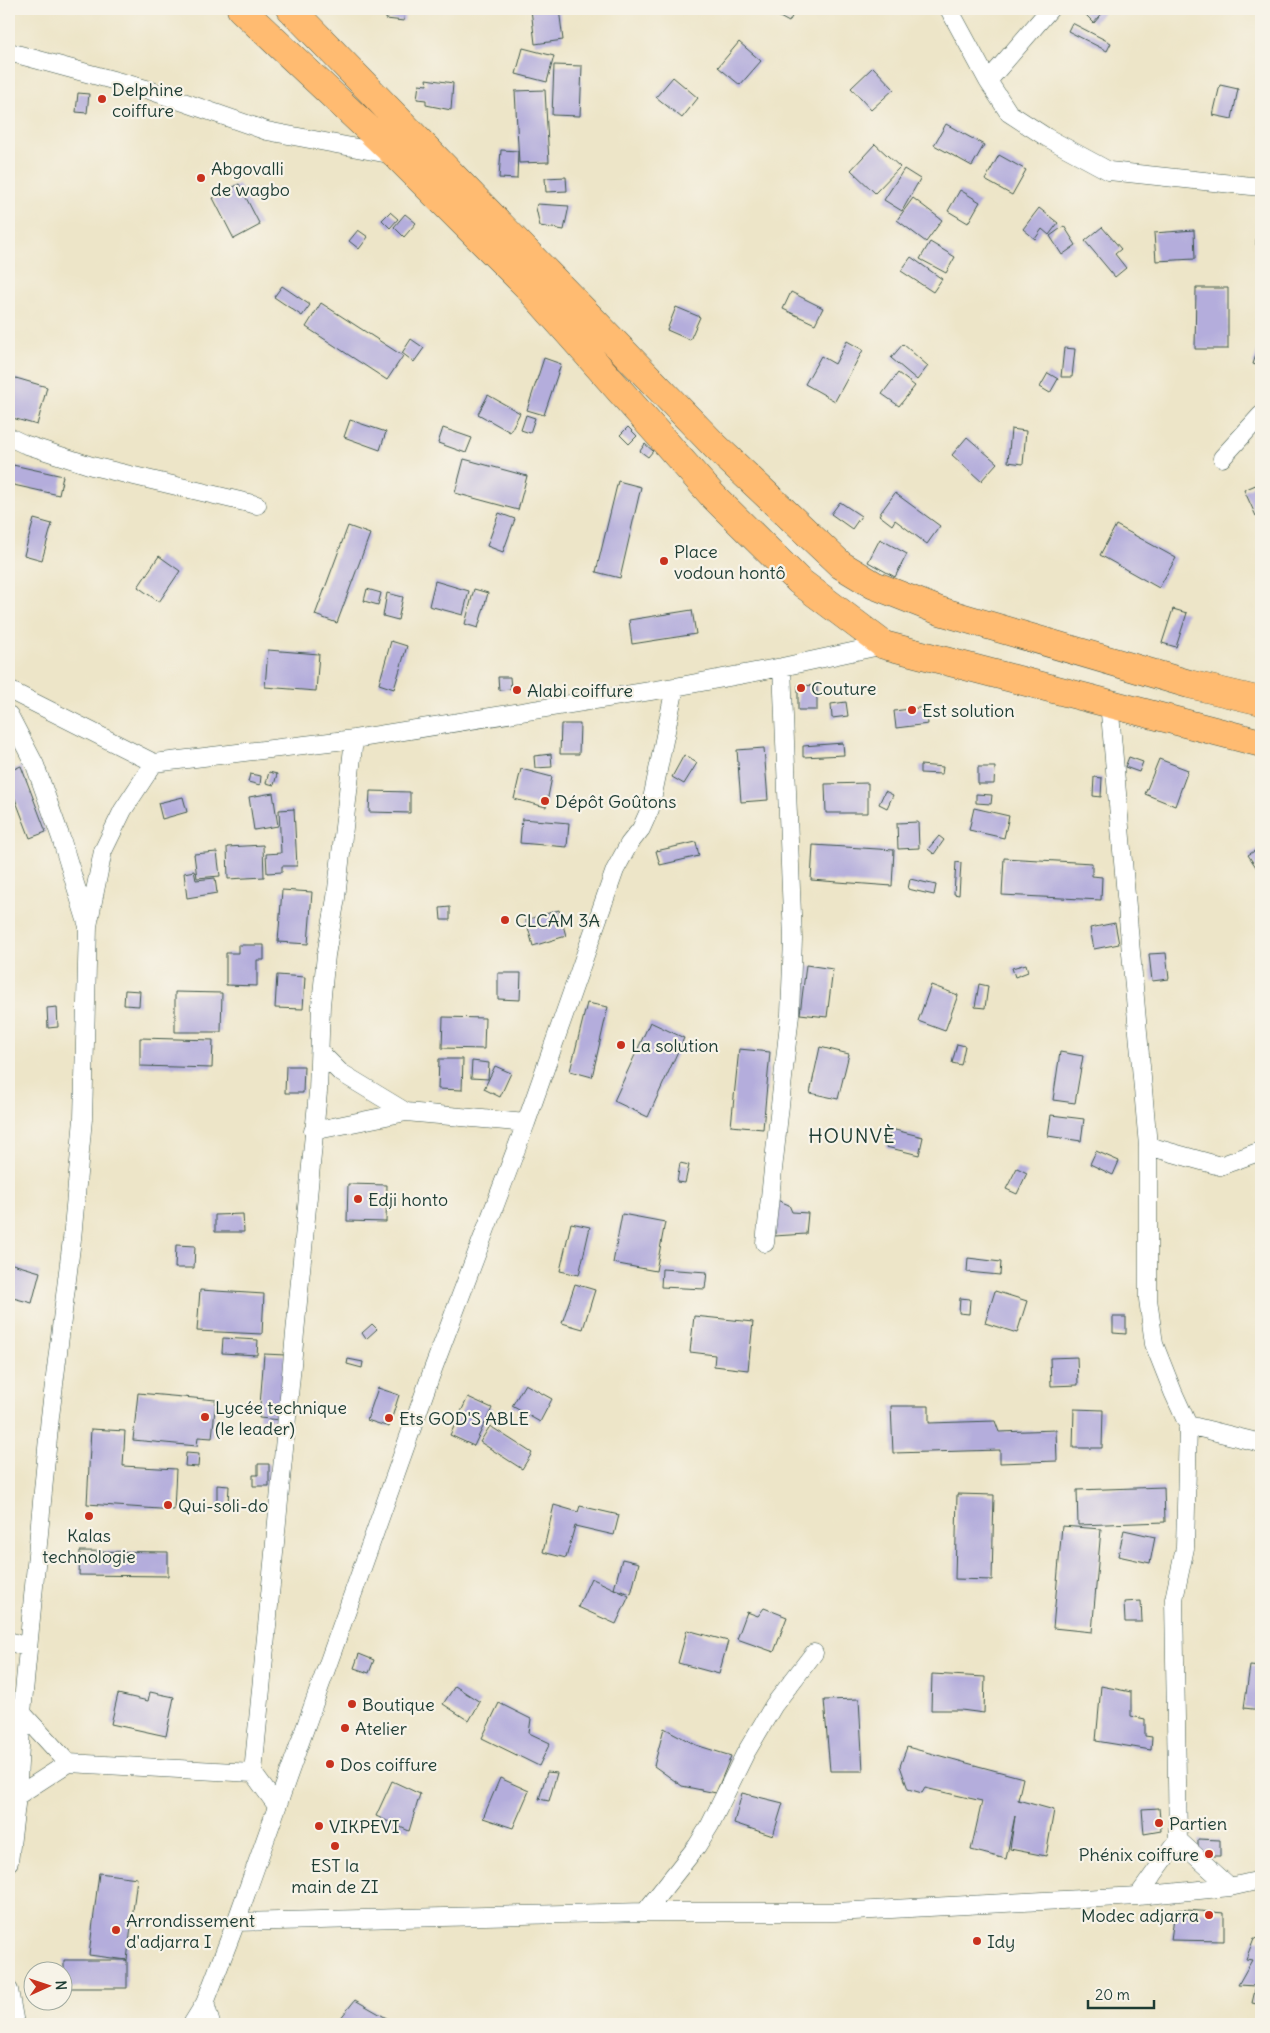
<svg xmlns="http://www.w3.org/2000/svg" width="1270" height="2033" font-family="Delius,sans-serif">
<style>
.building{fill:#b4addc}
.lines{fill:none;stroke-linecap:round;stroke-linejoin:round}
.minor-casing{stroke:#3e564a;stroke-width:19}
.primary-casing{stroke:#3e564a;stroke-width:29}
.minor{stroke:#fff;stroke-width:18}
.primary{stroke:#ffbb71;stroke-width:28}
.poi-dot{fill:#c8321e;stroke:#f7f3e8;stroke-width:2}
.labels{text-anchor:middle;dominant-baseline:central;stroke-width:4.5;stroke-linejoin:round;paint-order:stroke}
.poi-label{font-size:18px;fill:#1f3d34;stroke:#f7f3e8;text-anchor:start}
.quarter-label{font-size:20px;letter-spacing:1px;fill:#1f3d34;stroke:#f7f3e8}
</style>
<rect width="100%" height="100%" fill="#f7f3e8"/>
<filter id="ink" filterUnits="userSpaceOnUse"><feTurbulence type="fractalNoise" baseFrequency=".02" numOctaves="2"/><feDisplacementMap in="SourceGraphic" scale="10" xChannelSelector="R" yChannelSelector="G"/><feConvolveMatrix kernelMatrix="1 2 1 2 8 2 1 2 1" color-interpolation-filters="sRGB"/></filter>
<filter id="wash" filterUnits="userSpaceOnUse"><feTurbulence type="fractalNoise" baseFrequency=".0096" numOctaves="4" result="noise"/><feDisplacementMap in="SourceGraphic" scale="20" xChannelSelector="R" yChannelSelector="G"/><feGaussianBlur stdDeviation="1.12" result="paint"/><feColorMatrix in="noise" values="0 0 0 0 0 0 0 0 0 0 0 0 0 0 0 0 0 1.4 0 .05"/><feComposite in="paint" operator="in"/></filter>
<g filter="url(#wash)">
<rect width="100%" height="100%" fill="#ede5c8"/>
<g id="blocks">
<!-- building -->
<path class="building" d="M 387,9 L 405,9 L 404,21 L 386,19 Z
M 531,9 L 559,9 L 563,40 L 535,44 Z
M 765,9 L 796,9 L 789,22 Z
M 1080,9 L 1103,9 L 1105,10 L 1094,23 Z
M 1072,23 L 1111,43 L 1107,51 L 1068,31 Z
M 739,42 L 761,61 L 740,85 L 718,67 Z
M 523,48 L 554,56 L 547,82 L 516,74 Z
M 554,65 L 582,66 L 580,116 L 552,115 Z
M 873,67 L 894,89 L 871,110 L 851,88 Z
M 673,77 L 698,98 L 682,118 L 656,97 Z
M 426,79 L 453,83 L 451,110 L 426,105 L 426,100 L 417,99 L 419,84 L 427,85 Z
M 1220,85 L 1238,89 L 1232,119 L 1213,115 Z
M 545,90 L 549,162 L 519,163 L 515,91 Z
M 78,93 L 89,94 L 87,113 L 76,112 Z
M 946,124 L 984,145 L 972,166 L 934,145 Z
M 875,144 L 900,167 L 875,193 L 851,170 Z
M 501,150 L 518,151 L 517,179 L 499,178 Z
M 999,155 L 1026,170 L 1012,195 L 985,180 Z
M 904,169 L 920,179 L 902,211 L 884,200 Z
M 566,177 L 567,191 L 546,192 L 545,178 Z
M 239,184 L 260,225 L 234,239 L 213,198 Z
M 960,190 L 980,202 L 968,223 L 948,211 Z
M 913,198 L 942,220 L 926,242 L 897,220 Z
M 537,204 L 569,206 L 564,230 L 540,226 L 536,208 Z
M 1039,208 L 1058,223 L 1049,235 L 1042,229 L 1035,239 L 1023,229 Z
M 390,212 L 398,219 L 390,228 L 382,220 Z
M 1257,213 L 1261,213 L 1261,245 L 1256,245 Z
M 405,214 L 416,223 L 404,237 L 394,227 Z
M 1064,226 L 1076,245 L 1062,255 L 1050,236 Z
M 1102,227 L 1121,249 L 1115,254 L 1126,268 L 1115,277 L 1085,241 Z
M 358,230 L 368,237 L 359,249 L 349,241 Z
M 1194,230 L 1195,259 L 1156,261 L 1154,233 Z
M 930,242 L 955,257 L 946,273 L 920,259 Z
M 911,257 L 942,279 L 933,292 L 901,271 Z
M 282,286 L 310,305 L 302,316 L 274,297 Z
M 1196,288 L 1228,288 L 1228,349 L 1195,349 Z
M 791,292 L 823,308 L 815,324 L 783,309 Z
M 321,303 L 403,356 L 387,380 L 306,327 Z
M 676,307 L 700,317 L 690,340 L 667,330 Z
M 411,339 L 424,348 L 414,362 L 402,353 Z
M 1261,340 L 1261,367 L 1253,364 Z
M 847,341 L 863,350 L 835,401 L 805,384 L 821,356 L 835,364 Z
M 903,344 L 928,366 L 917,380 L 891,358 Z
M 1064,348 L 1075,349 L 1072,377 L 1061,377 Z
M 544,358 L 561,364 L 544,415 L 527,410 Z
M 898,373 L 915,386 L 899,406 L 882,394 Z
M 1048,373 L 1058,379 L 1050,393 L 1040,387 Z
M 9,376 L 47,387 L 37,425 L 9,417 Z
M 488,395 L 520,413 L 510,432 L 478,414 Z
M 526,415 L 535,418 L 530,433 L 521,430 Z
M 350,420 L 386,432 L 380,450 L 344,437 Z
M 628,427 L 637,436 L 629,444 L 620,435 Z
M 443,428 L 472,438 L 466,453 L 438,443 Z
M 1011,429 L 1026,431 L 1023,464 L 1008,462 Z
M 967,437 L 997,463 L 981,481 L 952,455 Z
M 645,444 L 653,451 L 648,457 L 640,451 Z
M 464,459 L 527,476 L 518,510 L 455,493 Z
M 13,465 L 63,476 L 59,495 L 9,484 Z
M 618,481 L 641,487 L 620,578 L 596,572 Z
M 1258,484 L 1261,491 L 1261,513 L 1256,516 L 1244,490 Z
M 895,493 L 940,526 L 927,544 L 895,520 L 892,525 L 879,515 Z
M 840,502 L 861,516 L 852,529 L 831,514 Z
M 499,513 L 515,519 L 503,552 L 487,546 Z
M 34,519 L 52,524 L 42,560 L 24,555 Z
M 1116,525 L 1176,558 L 1159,588 L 1100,555 Z
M 348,526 L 370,534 L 337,623 L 315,615 Z
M 880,539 L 907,554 L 895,577 L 868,562 Z
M 159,556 L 180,571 L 159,602 L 138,587 Z
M 435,581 L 469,591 L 463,615 L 429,606 Z
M 367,589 L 381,593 L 378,605 L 364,601 Z
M 474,589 L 488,593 L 478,628 L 465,624 Z
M 387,593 L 403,597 L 398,620 L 383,616 Z
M 1173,609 L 1187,613 L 1176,647 L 1162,643 Z
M 692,610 L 696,634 L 632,644 L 629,620 Z
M 391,641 L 407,646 L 394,689 L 379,684 Z
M 268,650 L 319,654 L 316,691 L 265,687 Z
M 498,677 L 510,677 L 511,689 L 499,690 Z
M 798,685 L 817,686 L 817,710 L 798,710 Z
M 846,702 L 848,716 L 832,718 L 831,704 Z
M 926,707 L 928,724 L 896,728 L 894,711 Z
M 561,724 L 580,724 L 579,754 L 560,754 Z
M 843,743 L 844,755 L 803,757 L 803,746 Z
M 764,748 L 768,800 L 741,802 L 737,750 Z
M 551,754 L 552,767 L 535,768 L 534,756 Z
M 684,755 L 697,763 L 684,784 L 672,777 Z
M 1129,757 L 1143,762 L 1139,772 L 1125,767 Z
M 1159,759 L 1188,770 L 1175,806 L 1145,794 Z
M 920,765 L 943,767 L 942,774 L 920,773 Z
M 21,766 L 46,832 L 30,838 L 9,783 L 9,771 Z
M 978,767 L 995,767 L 994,784 L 978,784 Z
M 521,769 L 552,777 L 546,807 L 514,799 Z
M 269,772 L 277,774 L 274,785 L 266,783 Z
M 250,774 L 261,776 L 260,785 L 248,782 Z
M 1094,777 L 1102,778 L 1101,797 L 1093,796 Z
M 868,783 L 868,813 L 826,813 L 825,784 Z
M 370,791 L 410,792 L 410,813 L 369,812 Z
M 885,791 L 893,795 L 887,808 L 879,804 Z
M 273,793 L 278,826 L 254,830 L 249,797 Z
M 976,794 L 992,795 L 991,804 L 976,803 Z
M 183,797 L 187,812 L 162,819 L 158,803 Z
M 974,808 L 1009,816 L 1004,838 L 969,830 Z
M 294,809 L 297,866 L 282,866 L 282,872 L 267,873 L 266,854 L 281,853 L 279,810 Z
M 522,819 L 569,823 L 567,847 L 520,843 Z
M 918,822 L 919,848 L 898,849 L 897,823 Z
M 939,836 L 944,840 L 934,854 L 928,849 Z
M 696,842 L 699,856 L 660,865 L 656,851 Z
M 263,845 L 264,877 L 228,879 L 227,847 Z
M 813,845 L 894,850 L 892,886 L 811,880 Z
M 1261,847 L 1261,867 L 1258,870 L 1248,855 Z
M 217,852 L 220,876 L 197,878 L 194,854 Z
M 1004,858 L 1092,863 L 1092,876 L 1102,877 L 1101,900 L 1002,895 Z
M 956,862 L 961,863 L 959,895 L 954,894 Z
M 194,871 L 196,880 L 215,878 L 217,893 L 187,898 L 184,873 Z
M 910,879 L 936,885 L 934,895 L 908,889 Z
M 282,890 L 312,892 L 308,944 L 278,942 Z
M 450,907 L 450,920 L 441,920 L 440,908 Z
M 559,910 L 566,936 L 533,946 L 526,920 Z
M 1115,923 L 1119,944 L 1094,949 L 1090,928 Z
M 238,945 L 264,945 L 264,960 L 257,960 L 257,986 L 226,985 L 226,953 L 238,953 Z
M 1166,953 L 1169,979 L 1152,981 L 1149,954 Z
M 1026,964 L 1028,972 L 1015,977 L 1012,968 Z
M 806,965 L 833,969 L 827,1017 L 800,1014 Z
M 498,973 L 521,973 L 520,1000 L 498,999 Z
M 277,975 L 305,977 L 303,1009 L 275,1008 Z
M 979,984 L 988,986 L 985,1008 L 975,1007 Z
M 931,985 L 958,995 L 945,1031 L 918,1021 Z
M 125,990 L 140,991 L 139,1006 L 124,1005 Z
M 175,992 L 222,993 L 221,1032 L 175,1032 Z
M 587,1003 L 608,1007 L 592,1077 L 570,1071 Z
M 57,1007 L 58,1027 L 48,1028 L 47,1008 Z
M 443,1017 L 485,1018 L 484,1049 L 442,1048 Z
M 650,1022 L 684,1038 L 648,1117 L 614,1101 Z
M 140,1038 L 213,1040 L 212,1068 L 140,1066 Z
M 957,1044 L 965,1046 L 961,1065 L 952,1063 Z
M 820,1047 L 849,1054 L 838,1099 L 810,1093 Z
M 739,1049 L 770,1052 L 763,1129 L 731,1126 Z
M 1060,1052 L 1083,1056 L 1075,1103 L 1053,1100 Z
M 439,1059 L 463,1059 L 462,1090 L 438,1089 Z
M 472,1061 L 489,1063 L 488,1079 L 471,1078 Z
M 286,1066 L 304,1066 L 303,1093 L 285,1093 Z
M 495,1066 L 511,1073 L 500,1097 L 484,1089 Z
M 1051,1115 L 1084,1119 L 1081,1141 L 1048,1136 Z
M 891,1129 L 923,1137 L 919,1155 L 886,1147 Z
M 1096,1151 L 1119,1161 L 1113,1175 L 1090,1164 Z
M 680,1163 L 689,1165 L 685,1183 L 677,1182 Z
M 1017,1168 L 1027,1173 L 1017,1194 L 1006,1189 Z
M 348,1184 L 387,1185 L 386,1222 L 347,1221 Z
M 777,1200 L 789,1205 L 792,1212 L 808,1213 L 806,1234 L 774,1236 Z
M 243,1214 L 244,1232 L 215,1232 L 215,1215 Z
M 622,1214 L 665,1222 L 656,1271 L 613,1263 Z
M 571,1223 L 590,1227 L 579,1275 L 560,1271 Z
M 176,1245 L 195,1246 L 194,1268 L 175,1268 Z
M 968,1258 L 1001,1262 L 1000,1275 L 967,1272 Z
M 9,1263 L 40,1272 L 32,1303 L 9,1297 Z
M 662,1269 L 707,1272 L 705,1289 L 661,1287 Z
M 575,1284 L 595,1290 L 583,1329 L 562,1323 Z
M 200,1290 L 264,1294 L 262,1334 L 197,1331 Z
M 995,1291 L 1027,1301 L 1017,1333 L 985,1323 Z
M 960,1298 L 970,1299 L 969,1314 L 959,1313 Z
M 694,1316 L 753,1322 L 748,1370 L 714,1366 L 715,1355 L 690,1352 Z
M 1113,1317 L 1126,1317 L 1126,1334 L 1113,1333 Z
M 372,1324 L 377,1329 L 366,1339 L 362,1333 Z
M 223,1338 L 258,1340 L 257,1355 L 222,1353 Z
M 264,1354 L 285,1355 L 281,1420 L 259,1418 Z
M 1077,1357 L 1078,1385 L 1051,1386 L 1050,1358 Z
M 348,1359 L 363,1362 L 362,1368 L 347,1364 Z
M 525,1384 L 552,1399 L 540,1422 L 512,1406 Z
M 378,1388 L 399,1395 L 389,1427 L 367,1420 Z
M 138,1393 L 216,1400 L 212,1438 L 198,1437 L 197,1446 L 133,1440 Z
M 468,1397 L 492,1408 L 474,1446 L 450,1435 Z
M 891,1406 L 929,1406 L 929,1423 L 995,1421 L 999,1432 L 1056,1430 L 1057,1461 L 1000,1463 L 1000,1450 L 893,1453 Z
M 1074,1409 L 1103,1410 L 1102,1448 L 1073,1448 Z
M 490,1426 L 532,1453 L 522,1469 L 480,1442 Z
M 91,1429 L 125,1431 L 123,1466 L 176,1469 L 174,1510 L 87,1504 Z
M 186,1453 L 199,1454 L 198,1467 L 185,1466 Z
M 258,1464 L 269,1464 L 269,1486 L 253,1486 L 253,1475 L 258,1475 Z
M 217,1485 L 229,1486 L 228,1504 L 217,1504 Z
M 1164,1487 L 1165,1522 L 1078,1525 L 1077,1490 Z
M 957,1494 L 994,1495 L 992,1580 L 955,1579 Z
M 554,1505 L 578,1512 L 580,1506 L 619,1515 L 614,1535 L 575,1526 L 566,1558 L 543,1552 Z
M 1062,1526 L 1101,1529 L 1092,1632 L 1053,1628 Z
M 1124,1530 L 1155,1537 L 1150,1563 L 1118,1556 Z
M 80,1551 L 168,1552 L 168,1576 L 79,1575 Z
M 622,1559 L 639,1563 L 631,1594 L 614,1589 L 629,1596 L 616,1624 L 578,1607 L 591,1578 L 614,1589 Z
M 1141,1601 L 1142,1622 L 1125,1622 L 1124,1602 Z
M 764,1608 L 787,1617 L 774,1652 L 737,1639 L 747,1612 L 758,1616 Z
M 687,1630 L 728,1641 L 719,1674 L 678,1663 Z
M 359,1654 L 374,1660 L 369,1673 L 354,1668 Z
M 1250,1666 L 1261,1667 L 1261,1710 L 1244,1708 Z
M 932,1674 L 985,1677 L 984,1713 L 961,1710 L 931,1710 Z
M 455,1686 L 480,1702 L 469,1721 L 443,1704 Z
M 1101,1686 L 1131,1692 L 1131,1716 L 1145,1719 L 1145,1736 L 1152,1737 L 1151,1750 L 1096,1741 Z
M 150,1692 L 174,1697 L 166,1736 L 111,1724 L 118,1694 L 148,1701 Z
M 859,1699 L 863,1771 L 830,1771 L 824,1700 Z
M 499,1703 L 531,1719 L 529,1733 L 550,1743 L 539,1766 L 482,1738 Z
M 664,1728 L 696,1745 L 731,1756 L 716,1793 L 682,1786 L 654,1766 Z
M 907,1747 L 1023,1778 L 1018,1800 L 1054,1810 L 1046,1856 L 1010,1849 L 1015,1816 L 1006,1859 L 971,1850 L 982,1801 L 925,1788 L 922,1793 L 908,1789 L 900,1766 Z
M 547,1772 L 557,1773 L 549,1801 L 539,1799 Z
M 500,1778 L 529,1791 L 513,1828 L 483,1818 Z
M 392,1781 L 420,1794 L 409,1831 L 376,1816 Z
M 742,1793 L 783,1803 L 773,1836 L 734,1823 Z
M 1159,1808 L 1161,1831 L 1144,1834 L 1142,1809 Z
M 1198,1839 L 1220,1840 L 1220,1856 L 1198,1856 Z
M 99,1873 L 137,1878 L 127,1960 L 89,1955 Z
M 1175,1909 L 1224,1913 L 1224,1941 L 1171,1940 Z
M 1254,1938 L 1261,1939 L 1261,1987 L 1256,1986 L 1261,1987 L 1261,2005 L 1252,2003 L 1256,1986 L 1238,1985 L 1252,1960 L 1246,1959 Z
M 64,1960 L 127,1960 L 127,1988 L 64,1988 Z
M 355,2000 L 397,2024 L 336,2024 Z"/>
</g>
</g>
<g filter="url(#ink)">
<use href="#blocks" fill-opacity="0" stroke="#3e564a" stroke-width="1"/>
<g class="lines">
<!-- minor casing -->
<g class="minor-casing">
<path id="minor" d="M 949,9 L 988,81 L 1009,113 L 1046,137 L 1109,171 L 1261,187
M 9,52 L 146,89 L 267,131 L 394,155
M 988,81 L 1050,9
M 9,437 L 24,444 L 92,466 L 257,505
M 1222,458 L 1261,415
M 9,690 L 154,763 L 354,739 L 675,687 L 782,667 L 884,645
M 1109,702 L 1148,1146 L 1148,1299 L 1154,1344 L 1173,1392 L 1188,1425 L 1185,1548 L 1174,1599 L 1178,1840 L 1138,1896
M 9,715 L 35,765 L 61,838 L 87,923
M 320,1052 L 340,1072 L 406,1112 L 526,1123
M 313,1131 L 406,1112
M 1148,1146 L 1220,1166 L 1261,1151
M 765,1243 L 790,1014 L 793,939 L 782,667
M 1188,1425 L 1261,1443
M 9,1641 L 28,1648
M 22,1713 L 68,1763
M 253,1773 L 318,1092 L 321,1005 L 326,955 L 336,898 L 354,739
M 17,1796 L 68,1763 L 253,1773 L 277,1806
M 1178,1840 L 1230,1887
M 9,1862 L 17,1796 L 22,1713 L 50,1417 L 72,1239 L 83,1119 L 88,926 L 103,851 L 123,810 L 154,763
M 645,1912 L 697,1846 L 710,1825 L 745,1754 L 774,1705 L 814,1653
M 236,1922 L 645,1912 L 835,1912 L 1138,1896 L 1230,1887 L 1261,1880
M 9,1990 L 15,2024
M 205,2003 L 211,2024
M 192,2024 L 205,2003 L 236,1922 L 433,1369 L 526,1123 L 615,870 L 629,844 L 641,829 L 650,809 L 675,687"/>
</g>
<!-- primary casing -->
<g class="primary-casing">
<path id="primary" d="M 241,9 L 396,155 L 527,286 L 713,496 L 799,581 L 884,645 L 1261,743
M 291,9 L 716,447 L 841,565 L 874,585 L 940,611 L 1189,684 L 1261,701"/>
</g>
<!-- minor -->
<use href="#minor" class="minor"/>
<!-- primary -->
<use href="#primary" class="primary"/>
</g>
</g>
<!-- markers -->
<g class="poi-dot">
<circle cx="102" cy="99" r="5"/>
<circle cx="201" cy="178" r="5"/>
<circle cx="664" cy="561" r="5"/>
<circle cx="801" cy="688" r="5"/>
<circle cx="517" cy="690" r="5"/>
<circle cx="912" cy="710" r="5"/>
<circle cx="545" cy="801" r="5"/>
<circle cx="505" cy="920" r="5"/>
<circle cx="621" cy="1045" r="5"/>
<circle cx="358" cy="1199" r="5"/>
<circle cx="205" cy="1417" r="5"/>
<circle cx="389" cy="1418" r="5"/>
<circle cx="168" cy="1505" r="5"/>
<circle cx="89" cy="1516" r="5"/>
<circle cx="352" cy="1704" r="5"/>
<circle cx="345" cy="1728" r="5"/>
<circle cx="330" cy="1764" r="5"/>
<circle cx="1159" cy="1823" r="5"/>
<circle cx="319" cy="1826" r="5"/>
<circle cx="335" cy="1846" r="5"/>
<circle cx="1209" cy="1854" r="5"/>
<circle cx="1209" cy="1915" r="5"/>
<circle cx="116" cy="1930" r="5"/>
<circle cx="977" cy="1941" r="5"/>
</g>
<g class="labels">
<!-- poi labels -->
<g class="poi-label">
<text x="112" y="89">Delphine<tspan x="112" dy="21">coiffure</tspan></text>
<text x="211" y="168">Abgovalli<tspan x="211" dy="21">de wagbo</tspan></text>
<text x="674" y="551">Place<tspan x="674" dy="21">vodoun hontô</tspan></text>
<text x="811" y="688">Couture</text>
<text x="527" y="690">Alabi coiffure</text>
<text x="922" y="710">Est solution</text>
<text x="555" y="801">Dépôt Goûtons</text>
<text x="515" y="920">CLCAM 3A</text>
<text x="631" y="1045">La solution</text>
<text x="368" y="1199">Edji honto</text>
<text x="215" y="1407">Lycée technique<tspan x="215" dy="21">(le leader)</tspan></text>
<text x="399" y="1418">Ets GOD'S ABLE</text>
<text x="178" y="1505">Qui-soli-do</text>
<text x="89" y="1535" text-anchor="middle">Kalas<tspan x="89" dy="21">technologie</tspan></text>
<text x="362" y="1704">Boutique</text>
<text x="355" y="1728">Atelier</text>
<text x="340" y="1764">Dos coiffure</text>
<text x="1169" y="1823">Partien</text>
<text x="329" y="1826">VIKPEVI</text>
<text x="1199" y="1854" text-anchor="end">Phénix coiffure</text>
<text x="335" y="1865" text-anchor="middle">EST la<tspan x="335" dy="21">main de ZI</tspan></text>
<text x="1199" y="1915" text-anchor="end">Modec adjarra</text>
<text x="126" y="1920">Arrondissement<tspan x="126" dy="21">d'adjarra I</tspan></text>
<text x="987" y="1941">Idy</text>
</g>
<!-- quarter labels -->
<g class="quarter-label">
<text x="852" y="1135">HOUNVÈ</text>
</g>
</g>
<!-- margin -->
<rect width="1270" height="2033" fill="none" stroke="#f7f3e8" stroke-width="30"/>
<!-- north arrow -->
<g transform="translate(48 1986) rotate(87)"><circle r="24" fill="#f7f3e8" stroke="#a1aaa0"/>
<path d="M0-4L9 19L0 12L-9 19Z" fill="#c8321e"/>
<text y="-8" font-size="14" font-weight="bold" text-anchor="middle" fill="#1f3d34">N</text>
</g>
<!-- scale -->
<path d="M1088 2000v8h66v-8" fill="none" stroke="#1f3d34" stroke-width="2.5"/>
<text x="1095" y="2000" font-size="15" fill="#1f3d34" stroke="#f7f3e8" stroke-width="4" paint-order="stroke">20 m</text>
</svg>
